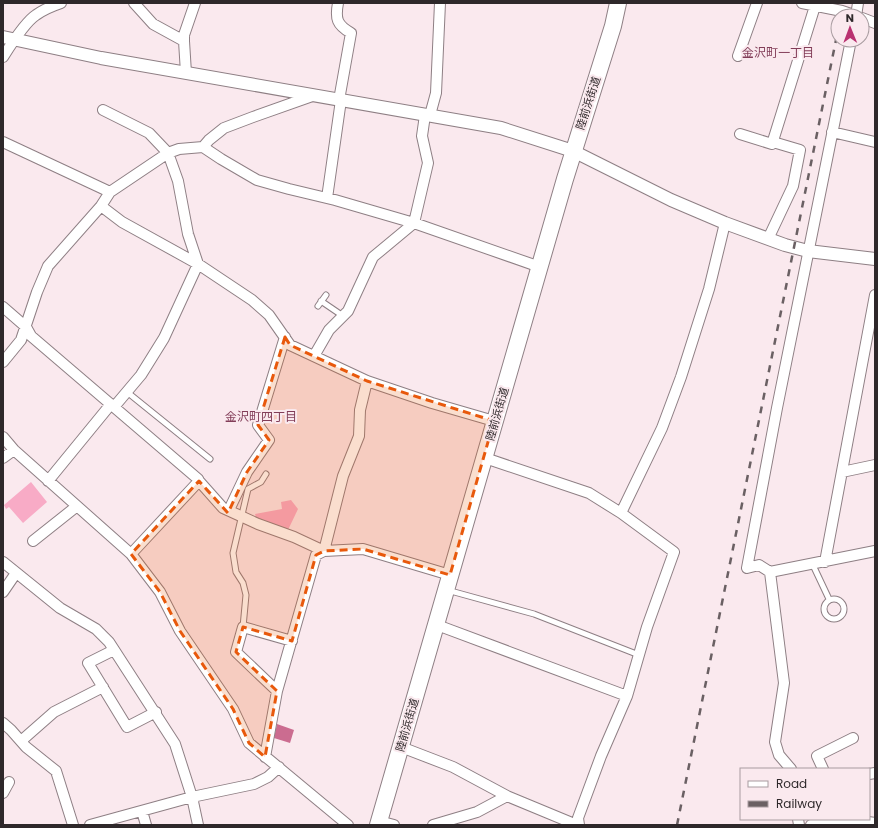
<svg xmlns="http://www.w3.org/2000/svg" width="878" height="828" font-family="Poppins,'Noto Sans JP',sans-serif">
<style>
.green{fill:#f8abc6}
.water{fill:#cb6c90}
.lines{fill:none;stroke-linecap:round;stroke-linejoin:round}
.service-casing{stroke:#8e7f84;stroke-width:7}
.minor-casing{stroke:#8e7f84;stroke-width:12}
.tertiary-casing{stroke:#8e7f84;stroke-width:14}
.trunk-casing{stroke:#8e7f84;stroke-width:18}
.service{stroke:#fff;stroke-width:5}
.minor{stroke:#fff;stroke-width:10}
.tertiary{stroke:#fff;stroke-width:12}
.trunk{stroke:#fff;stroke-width:16}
.rail{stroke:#6a6063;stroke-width:2.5;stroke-dasharray:7 7;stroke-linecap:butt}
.marked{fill:#e8590c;fill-opacity:0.2;stroke:#e8590c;stroke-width:3;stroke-dasharray:8 5;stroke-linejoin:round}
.labels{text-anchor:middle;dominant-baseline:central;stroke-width:4;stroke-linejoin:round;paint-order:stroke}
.street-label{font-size:11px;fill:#2e282a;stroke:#fae9ee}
.neighbourhood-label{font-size:12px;fill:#823d58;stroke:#fae9ee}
</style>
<rect width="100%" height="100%" fill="#fae9ee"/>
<!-- green -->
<path class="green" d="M 31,482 L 47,502 L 23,523 L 9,507 L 6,509 L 4,505 Z
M 291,500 L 298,509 L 288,530 L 256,517 L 255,514 L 282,509 L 281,502 Z"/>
<!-- water -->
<path class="water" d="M 277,724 L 294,730 L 290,743 L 274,738 Z"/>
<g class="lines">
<!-- service casing -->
<g class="service-casing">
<path id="service" d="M 321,301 L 343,316
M 318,306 L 326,295
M 127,392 L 210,459
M 812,563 L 829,599
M 447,590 L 534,614 L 639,655
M824 609a10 10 0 1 1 20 0a10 10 0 1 1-20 0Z
M 243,627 L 246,595 L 243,583 L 236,572 L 233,553 L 248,489 L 261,482 L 266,474"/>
</g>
<!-- minor casing -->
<g class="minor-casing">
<path id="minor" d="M 134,3 L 153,24 L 184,41 L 186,73
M 338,3 C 335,19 337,25 351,33 L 339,100
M 802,3 L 842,11 L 857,16
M 856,16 L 858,3
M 862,18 L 875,23
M 184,41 L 184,35 L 195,3
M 738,56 L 757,3
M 3,57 C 10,46 25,22 36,15 C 43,10 52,6 61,3
M 103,110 L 149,133 L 168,153 L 178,181 L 188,234 L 198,264 L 164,338 L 141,375 L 114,407
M 430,115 L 436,93 L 440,3
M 832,132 L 875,142
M 740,134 L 772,144 L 815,6
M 3,142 L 110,192
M 203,147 L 221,159 L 257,180 L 289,189 L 335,200 L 414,223 L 540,267
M 327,198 L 341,100
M 101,206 L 122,222 L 198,264 L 252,300 L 269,315 L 290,345 L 367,381 L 432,403 L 494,421
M 768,239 L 793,186 L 800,150 L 773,142
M 3,307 L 26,327 L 31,336 L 198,479 L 199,481
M 314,356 L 329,330 L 348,311 L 373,257 L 414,223 L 428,163 L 422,136 L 425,115
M 3,362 L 21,340 L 37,292 L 48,266 L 101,206 L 110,192 L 168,153 L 179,149 L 203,147 L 209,140 L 224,128 L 253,117 L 315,95
M 3,437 L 14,450 L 131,554 L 160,592 L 180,631 L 233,709 L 249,743 L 348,825
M 3,458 L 14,450
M 485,458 L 589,493 L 621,513 L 674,552 L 647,627 L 627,696 L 601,756 L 578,818 L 579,825
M 842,472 L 875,465
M 48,481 L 111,404
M 229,510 L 247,472 L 269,440 L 258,425 L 285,337
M 621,513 L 662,428 L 681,377 L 709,289 L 725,223
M 33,541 L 77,506
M 131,554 L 199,481 L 223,508 L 258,524 L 294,537 L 324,551 L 363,549 L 450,575
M 3,562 L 60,608 L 96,629 L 109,642 L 175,744 L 192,797 L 198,825
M 825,562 L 875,295
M 770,572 L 759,565 L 747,568 L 777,408 L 851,40
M 3,592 L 16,573
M 437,625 L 627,696
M 114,650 L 88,663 L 127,727 L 156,712
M 277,691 L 236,652 L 243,627 L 292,641
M 3,723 L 11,730 L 26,747 L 56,771 L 73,825
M 21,741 L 54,712 L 103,687
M 401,747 L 453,767 L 507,796
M 265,757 L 277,691 L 316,555 L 324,551 L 343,476 L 359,436 L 360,410 L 367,381
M 791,769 L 779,755 L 775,742 L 784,683 L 770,572 L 875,551
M 823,769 L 817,756 L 853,738
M 869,774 L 875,773
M 3,793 L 9,782
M 142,811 L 146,825
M 798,819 L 799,825
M 379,821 L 394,825
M 90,825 L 192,797 L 254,784 L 268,777 L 279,767
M 433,825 L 477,812 L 507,796 L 577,825
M 811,825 C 830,821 855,819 875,823"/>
</g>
<!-- tertiary casing -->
<g class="tertiary-casing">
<path id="tertiary" d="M 3,37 L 101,58 L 501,128 L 573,151 L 671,200 L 725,223 L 785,245 L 808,251 L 875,259"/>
</g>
<!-- trunk casing -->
<g class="trunk-casing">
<path id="trunk" d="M 378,825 L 565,179 L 613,26 L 618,3"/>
</g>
<!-- service -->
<use href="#service" class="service"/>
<!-- minor -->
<use href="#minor" class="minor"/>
<!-- tertiary -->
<use href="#tertiary" class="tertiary"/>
<!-- trunk -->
<use href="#trunk" class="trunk"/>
<!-- rail -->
<path class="rail" d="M 847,16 L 849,3
M 677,825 L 838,30"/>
</g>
<!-- marked area -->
<path class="marked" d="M 285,337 L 290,345 L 367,381 L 494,421 L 450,575 L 363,549 L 324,551 L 316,555 L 292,641 L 243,627 L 236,652 L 277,691 L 265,757 L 249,743 L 233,709 L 180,631 L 160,592 L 131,554 L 199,481 L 228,513 L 247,472 L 269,440 L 258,425 Z"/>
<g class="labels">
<!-- street labels -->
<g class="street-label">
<text transform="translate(588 103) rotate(-72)">陸前浜街道</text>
<text transform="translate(497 414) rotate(-74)">陸前浜街道</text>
<text transform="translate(407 725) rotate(-74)">陸前浜街道</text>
</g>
<!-- neighbourhood labels -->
<g class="neighbourhood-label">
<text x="778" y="52">金沢町一丁目</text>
<text x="261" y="416">金沢町四丁目</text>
</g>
</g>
<!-- border -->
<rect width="878" height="828" fill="none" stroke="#2e282a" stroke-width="8"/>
<!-- legend -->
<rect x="740" y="768" width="130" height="52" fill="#fae9ee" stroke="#a89ca0"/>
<rect x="748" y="781" width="20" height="6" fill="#ffffff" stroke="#a89ca0"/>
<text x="776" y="788" font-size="12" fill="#2e282a">Road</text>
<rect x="748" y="801" width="20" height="6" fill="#6a6063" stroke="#a89ca0"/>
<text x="776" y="808" font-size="12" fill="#2e282a">Railway</text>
<!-- north arrow -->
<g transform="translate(850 28) rotate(359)"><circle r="19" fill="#fae9ee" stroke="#a89ca0"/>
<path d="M0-3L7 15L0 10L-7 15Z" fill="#b93170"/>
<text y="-6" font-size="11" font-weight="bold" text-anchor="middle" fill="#2e282a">N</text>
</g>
</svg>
